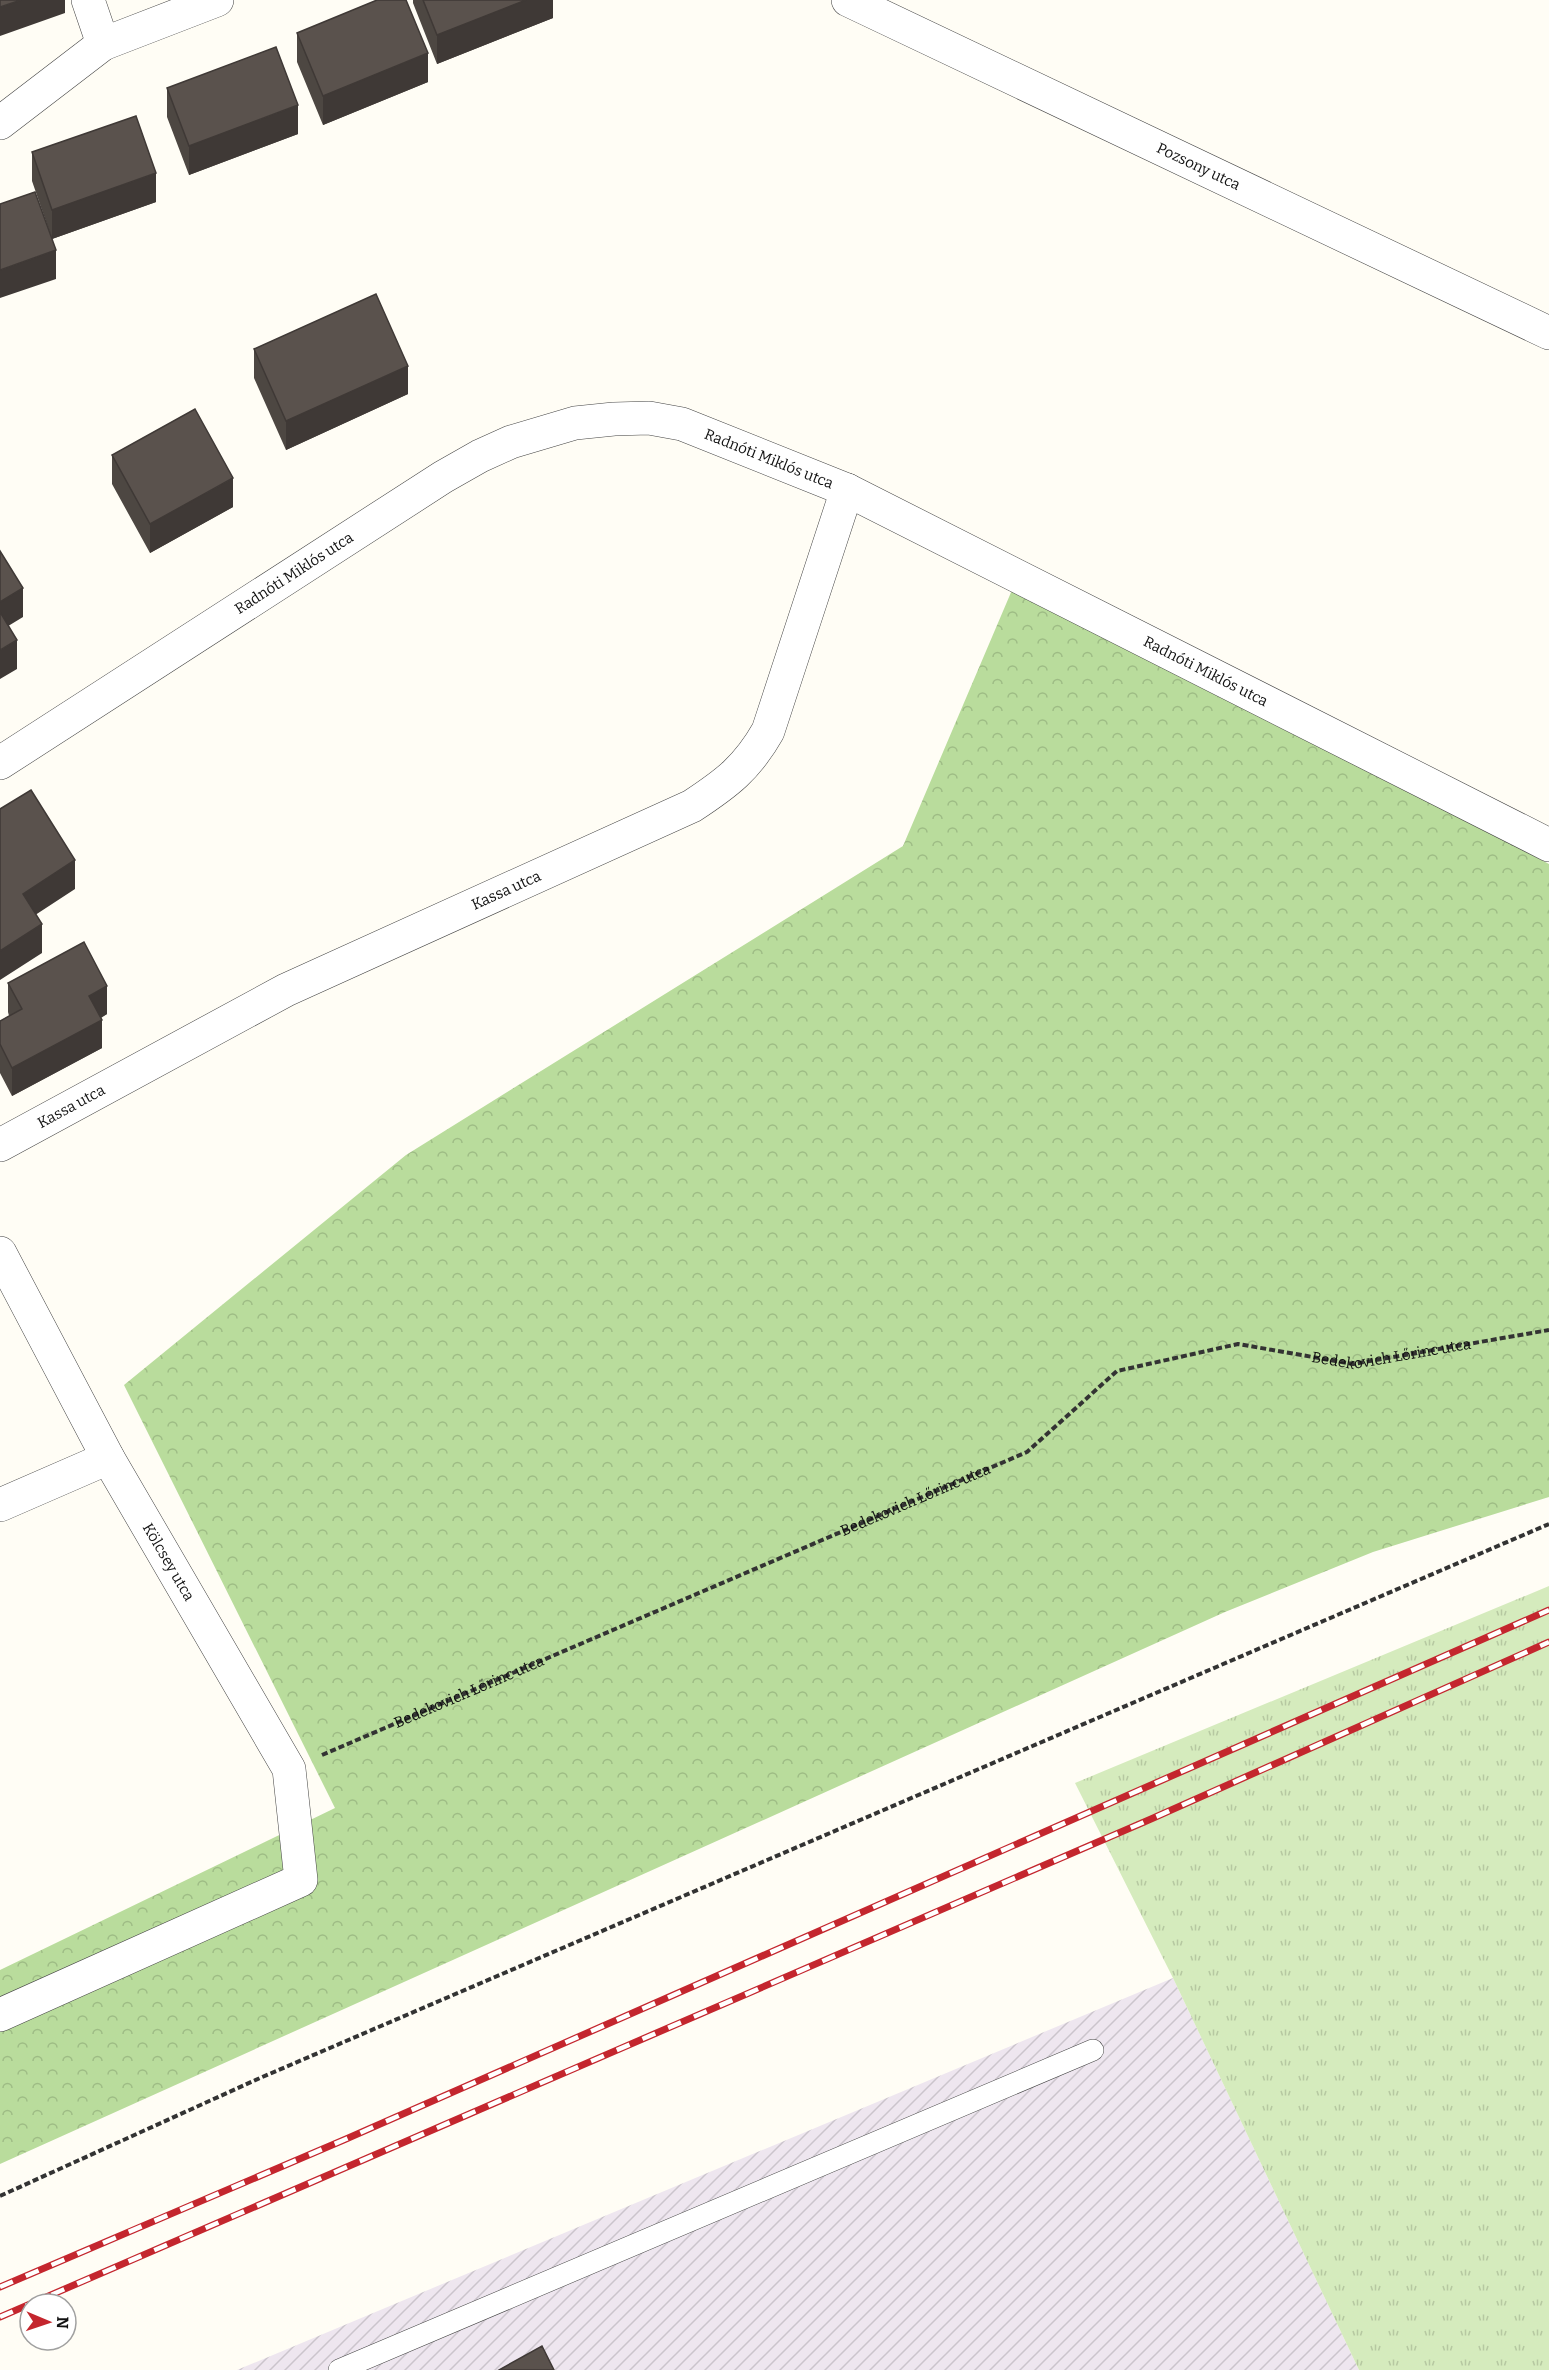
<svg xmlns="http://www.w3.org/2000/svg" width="1549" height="2370" font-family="Bitter,serif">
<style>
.industrial{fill:url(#industrial-furrows)}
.grass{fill:url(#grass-tufts)}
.forest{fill:url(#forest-crowns)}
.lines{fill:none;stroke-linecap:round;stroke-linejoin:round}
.lane-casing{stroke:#444;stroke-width:22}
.street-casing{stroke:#444;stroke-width:34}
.path{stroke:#333;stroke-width:4;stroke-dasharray:6 3;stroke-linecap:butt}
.lane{stroke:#fff;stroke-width:21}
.street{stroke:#fff;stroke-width:33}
.rail-casing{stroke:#c4262e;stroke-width:7}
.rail{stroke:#fff;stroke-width:4.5;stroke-dasharray:14;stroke-linecap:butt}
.wall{fill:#4d4742}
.shaded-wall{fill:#3f3936}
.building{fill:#5a524d;stroke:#3f3936;stroke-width:1.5}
.labels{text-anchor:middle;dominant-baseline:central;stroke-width:6;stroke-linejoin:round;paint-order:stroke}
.street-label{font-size:15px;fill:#111;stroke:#fff}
</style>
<defs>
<pattern id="industrial-furrows" width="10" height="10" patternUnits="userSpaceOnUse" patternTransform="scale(1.5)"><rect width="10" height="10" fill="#eee6ef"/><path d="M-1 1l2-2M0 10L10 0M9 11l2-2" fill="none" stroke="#cbc4cc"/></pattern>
<pattern id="grass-tufts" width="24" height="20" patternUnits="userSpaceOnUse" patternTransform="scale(1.5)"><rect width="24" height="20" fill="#d5ebbd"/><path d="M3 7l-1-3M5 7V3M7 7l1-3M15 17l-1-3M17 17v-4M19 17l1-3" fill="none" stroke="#b6c8a1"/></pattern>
<pattern id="forest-crowns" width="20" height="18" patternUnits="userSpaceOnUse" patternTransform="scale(1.5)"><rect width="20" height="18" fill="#b9dc9c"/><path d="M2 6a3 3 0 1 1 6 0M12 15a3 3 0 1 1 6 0" fill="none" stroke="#9ebc85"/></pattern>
</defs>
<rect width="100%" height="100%" fill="#fffdf5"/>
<!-- industrial -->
<path class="industrial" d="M 1173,1978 L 1359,2370 L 237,2370 Z"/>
<!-- grass -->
<path class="grass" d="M 1549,1586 L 1549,2370 L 1359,2370 L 1173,1978 L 1075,1783 Z"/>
<!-- forest -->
<path class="forest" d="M 1015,583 L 1549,864 L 1549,1497 L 1373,1552 L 1225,1612 L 0,2164 L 0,1970 L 335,1808 L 124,1385 L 406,1155 L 903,846 Z"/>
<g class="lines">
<!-- lane casing -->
<g class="lane-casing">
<path id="lane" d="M 339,2370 L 1093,2050"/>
</g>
<!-- street casing -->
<g class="street-casing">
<g id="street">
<path d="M 88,0 L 103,44"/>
<path id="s2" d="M 848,0 L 1549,333"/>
<path d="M 0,123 L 103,44 L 217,0"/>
<path id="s3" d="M 0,763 L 443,477 L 480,456 L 511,442 L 575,423 L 614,419 L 649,418 L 682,424 L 847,490 L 1549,845"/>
<path id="s4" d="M 0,1145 L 286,990 L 692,806 C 727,783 747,768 768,731 L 847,490"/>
<path id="s5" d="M 0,1253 L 108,1458 L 289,1769 L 301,1880 L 0,2015"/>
<path d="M 0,1505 L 108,1458"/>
</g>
</g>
<!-- path -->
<g class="path">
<path id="s1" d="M 322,1755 L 1027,1452 L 1117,1371 L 1238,1344 L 1353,1364 L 1549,1330"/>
<path d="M 0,2196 L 260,2078 L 1549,1524"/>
</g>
<!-- lane -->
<use href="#lane" class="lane"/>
<!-- street -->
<use href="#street" class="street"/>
<!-- rail casing -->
<g class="rail-casing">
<path id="rail" d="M 0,2287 L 346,2139 L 1549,1610
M 0,2317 L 1151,1819 L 1549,1642"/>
</g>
<!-- rail -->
<use href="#rail" class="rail"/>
</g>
<!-- wall -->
<path class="wall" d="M 413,0 L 553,0 L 553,18 L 437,64 L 413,3 Z
M 297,33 L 428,82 L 323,125 L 297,62 Z
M 167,88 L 298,134 L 189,175 L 167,117 Z
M 32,152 L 156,202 L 52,239 L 32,181 Z
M 254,349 L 408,394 L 286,450 L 254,378 Z
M 112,455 L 233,507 L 150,553 L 112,484 Z
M 8,983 L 107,1014 L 101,1018 L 102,1048 L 12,1096 L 0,1073 L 0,1021 L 9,1016 L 8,1012 Z"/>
<!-- shaded-wall -->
<path class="shaded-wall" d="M 21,0 L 65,0 L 65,13 L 0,36 L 0,7 Z
M 526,0 L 553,0 L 553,18 L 437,64 L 437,35 Z
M 428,53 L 428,82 L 323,125 L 323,96 Z
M 298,105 L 298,134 L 189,175 L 189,146 Z
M 156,173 L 156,202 L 52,239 L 52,210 Z
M 56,250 L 56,279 L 0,298 L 0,270 Z
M 408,366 L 408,394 L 286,450 L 286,421 Z
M 233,478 L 233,507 L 150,553 L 150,524 Z
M 23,588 L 23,617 L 0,631 L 0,602 Z
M 17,640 L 17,669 L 0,679 L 0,650 Z
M 75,860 L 75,889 L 23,923 L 23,894 Z
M 42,924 L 42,953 L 0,980 L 0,951 Z
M 107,986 L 107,1014 L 89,1024 L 89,996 Z
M 102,1020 L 102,1048 L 12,1096 L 12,1068 Z"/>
<!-- building -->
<path class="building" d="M 0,0 L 21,0 L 0,7 Z
M 377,0 L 406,0 L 428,53 L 323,96 L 297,33 Z
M 423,0 L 526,0 L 437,35 Z
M 276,47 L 298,105 L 189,146 L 167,88 Z
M 136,116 L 156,173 L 52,210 L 32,152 Z
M 35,192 L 56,250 L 0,270 L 0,204 Z
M 376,294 L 408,366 L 286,421 L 254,349 Z
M 195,409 L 233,478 L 150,524 L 112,455 Z
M 0,551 L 23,588 L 0,602 Z
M 0,612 L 17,640 L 0,650 Z
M 31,790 L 75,860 L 23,894 L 42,924 L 0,951 L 0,809 Z
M 84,942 L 107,986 L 89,996 L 102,1020 L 12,1068 L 0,1044 L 0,1021 L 22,1009 L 8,983 Z
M 542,2346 L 554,2370 L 499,2370 Z"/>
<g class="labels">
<!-- street labels -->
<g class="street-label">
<text stroke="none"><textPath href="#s2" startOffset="388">Pozsony utca</textPath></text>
<text stroke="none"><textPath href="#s3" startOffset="872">Radnóti Miklós utca</textPath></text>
<text stroke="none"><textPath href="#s3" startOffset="350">Radnóti Miklós utca</textPath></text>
<text stroke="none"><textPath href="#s3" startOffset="1358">Radnóti Miklós utca</textPath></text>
<text stroke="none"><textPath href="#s4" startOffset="567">Kassa utca</textPath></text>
<text stroke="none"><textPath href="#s4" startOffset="81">Kassa utca</textPath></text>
<text stroke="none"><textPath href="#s1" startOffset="1168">Bedekovich Lőrinc utca</textPath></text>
<text stroke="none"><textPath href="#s1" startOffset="646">Bedekovich Lőrinc utca</textPath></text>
<text stroke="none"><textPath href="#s5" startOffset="352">Kölcsey utca</textPath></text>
<text stroke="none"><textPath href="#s1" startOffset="160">Bedekovich Lőrinc utca</textPath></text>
</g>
</g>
<!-- north arrow -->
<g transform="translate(48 2322) rotate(92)"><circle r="28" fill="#ffffff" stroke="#a0a0a0" stroke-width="1.5"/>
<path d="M0-4.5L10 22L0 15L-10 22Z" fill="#c4262e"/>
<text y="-9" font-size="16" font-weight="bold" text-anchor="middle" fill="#111111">N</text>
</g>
</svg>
